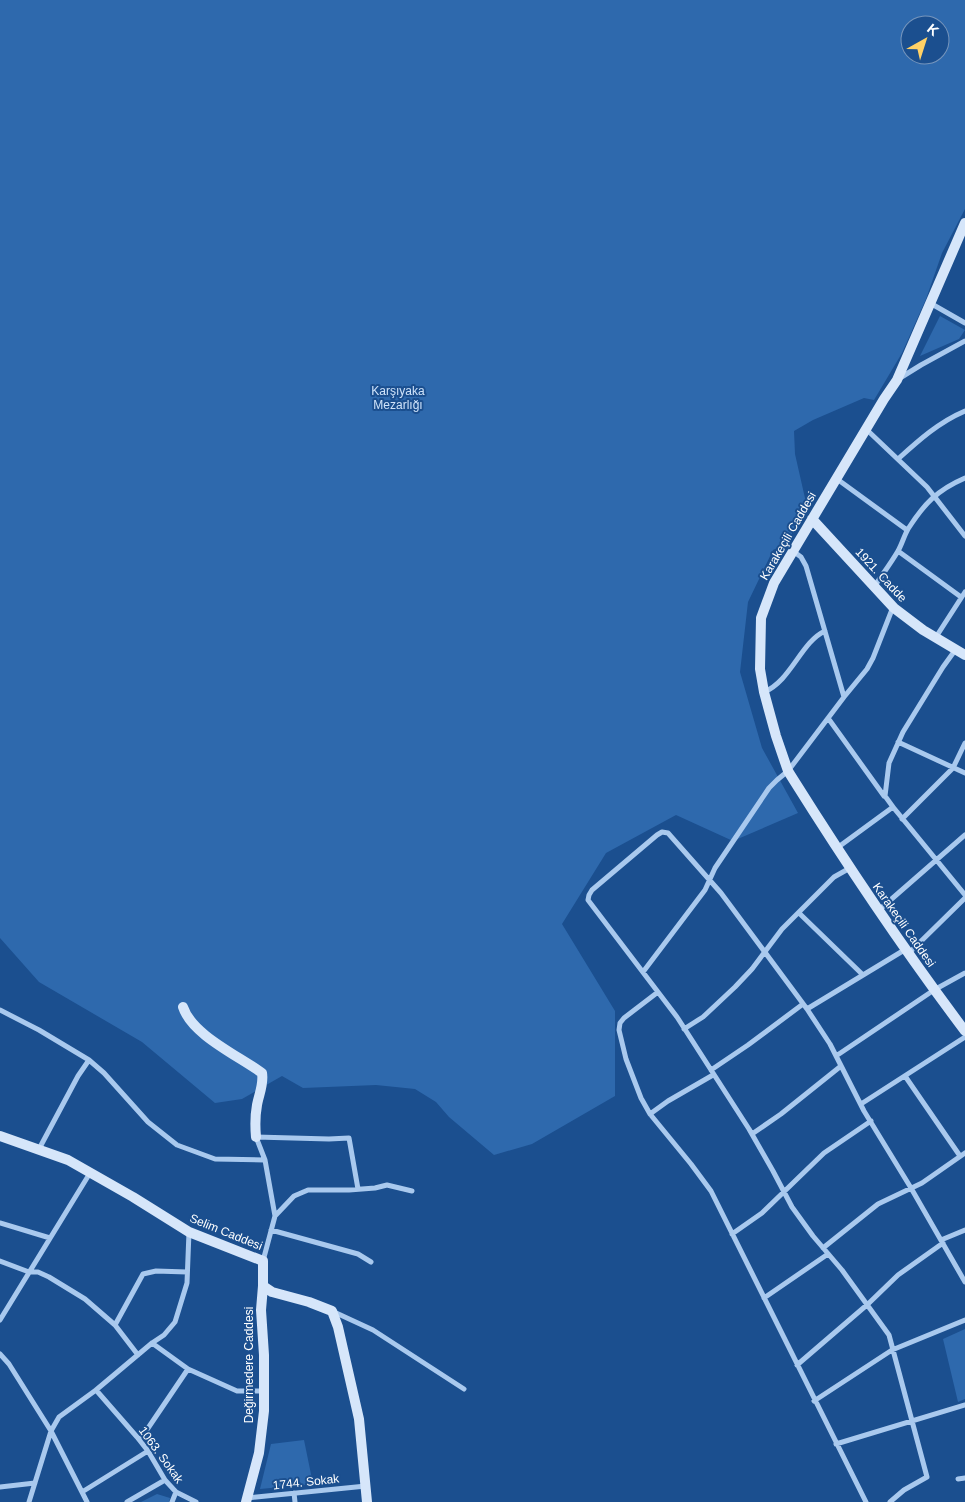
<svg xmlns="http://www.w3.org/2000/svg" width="965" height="1502" font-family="Helvetica,sans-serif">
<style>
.green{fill:#2e69ad;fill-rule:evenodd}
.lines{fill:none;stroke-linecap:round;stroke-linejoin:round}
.street{stroke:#a9c9ee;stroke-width:5}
.secondary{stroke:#d6e6fa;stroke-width:10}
.labels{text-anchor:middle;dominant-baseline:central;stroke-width:4;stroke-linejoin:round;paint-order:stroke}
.park-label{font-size:12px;fill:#cfe3fa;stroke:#1b4f8f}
.street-label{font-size:12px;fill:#fff;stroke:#1b4f8f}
</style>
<rect width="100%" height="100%" fill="#1b4f8f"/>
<!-- green -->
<path class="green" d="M 0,0 L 965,0 L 965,209 L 942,253 L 926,299 L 902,353 L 874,400 L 864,398 L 813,420 L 794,431 L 795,454 L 807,507 L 786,544 L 773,550 L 748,602 L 740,672 L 762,748 L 798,813 L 733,841 L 676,815 L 606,853 L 562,924 L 615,1011 L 615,1096 L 532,1144 L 494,1155 L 449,1117 L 436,1102 L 415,1089 L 376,1085 L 303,1088 L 282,1076 L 242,1099 L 215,1103 L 142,1042 L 39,982 L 0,938 ZM 910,25 L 940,25 L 940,55 L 910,55 Z
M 940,316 L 965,330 L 959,339 L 920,356 Z
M 965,1329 L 965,1399 L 958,1402 L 943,1339 Z
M 304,1440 L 313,1484 L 260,1489 L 271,1444 Z
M 157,1494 L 170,1498 L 169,1502 L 141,1502 Z"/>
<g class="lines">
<!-- street -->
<path class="street" d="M 930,303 L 965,323
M 900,378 L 921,365 L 965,341
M 866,429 L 927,487 L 965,536
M 898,459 C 919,440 939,422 965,411
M 837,479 L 907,530
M 793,551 L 801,557 L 806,566 L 844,697
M 898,551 L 961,597
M 874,587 C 882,575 891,563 898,551 C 902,544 904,536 908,529 C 924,504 937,490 965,478
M 936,637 L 965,592
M 764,692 C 791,681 801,642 825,631
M 828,718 L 884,796
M 898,742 L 965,773
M 893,807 L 965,895
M 902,819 L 953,768 L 965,743
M 837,848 L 893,807 L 885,796 L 889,763 L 903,732 L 943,667 L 956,649
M 879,910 L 965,835
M 799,913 L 863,975
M 909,953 L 965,898
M 643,972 L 705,890 L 715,868 L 769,788 L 777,780 L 788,771 L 844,697 L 867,669 L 873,658 L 893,607
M 658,992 L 624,1018 L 620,1023 L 619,1030 L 626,1059 L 641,1098 L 650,1114 L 691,1164 L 711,1191 L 866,1502
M 807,1009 L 906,949
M 0,1010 L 39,1030 L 89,1060 L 104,1073 L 148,1122 L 177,1145 L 215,1159 L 265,1160
M 684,1029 L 703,1017 L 735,987 L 752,969 L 782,929 L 834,877 L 850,868
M 836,1056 L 934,990 L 965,973
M 711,1070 L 748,1045 L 803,1004
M 905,1076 L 960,1156
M 861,1104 L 965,1037
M 650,1114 L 668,1101 L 713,1075
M 752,1134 L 781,1114 L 841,1066
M 39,1149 L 78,1076 L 89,1060
M 275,1216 L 265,1160 L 256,1137 L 329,1139 L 349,1138 L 358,1189
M 0,1223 L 50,1238
M 271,1230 L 358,1254 L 371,1262
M 732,1234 L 762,1213 L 824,1153 L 871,1121
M 941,1240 L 965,1230
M 823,1248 L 878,1204 L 922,1183 L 965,1153
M 0,1261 L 29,1272 L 38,1272 L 49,1277 L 85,1299 L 115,1325 L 138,1355
M 263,1261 L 275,1216 L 294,1196 L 308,1190 L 349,1190 L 375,1188 L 387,1185 L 412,1191
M 764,1298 L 828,1254
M 334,1312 L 373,1330 L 464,1389
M 0,1320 L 90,1173
M 115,1325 L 143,1274 L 156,1271 L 187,1272
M 152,1343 L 188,1369 L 237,1391 L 264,1391
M 0,1354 L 9,1364 L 51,1431 L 87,1502
M 797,1365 L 868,1304 L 898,1275 L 943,1243
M 96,1390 L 137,1437 L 148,1451 L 165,1480 L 176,1492 L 196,1502
M 814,1401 L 892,1350 L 965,1320
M 140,1440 L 188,1369
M 836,1444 L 965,1405
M 958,1479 L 965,1478
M 0,1487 L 35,1483
M 82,1492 L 148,1451
M 294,1493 L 295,1502
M 247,1498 L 366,1486
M 29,1502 L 51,1431 L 59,1417 L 96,1390 L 152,1343 L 164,1335 L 175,1322 L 187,1283 L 189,1232
M 127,1502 L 165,1480
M 172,1502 L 176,1492
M 890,1502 L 904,1490 L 927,1477 L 889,1335 L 842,1270 L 813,1236 L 792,1207 L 773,1171 L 749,1129 L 677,1017 L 588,900 L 589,895 L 592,890 L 657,835 L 662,832 L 668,833 L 721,893 L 807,1009 L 830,1044 L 864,1111 L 911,1188 L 965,1282"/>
<!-- secondary -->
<path class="secondary" d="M 965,223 L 897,380 L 884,399 L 774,583 L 761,618 L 760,669 L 764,692 L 776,736 L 788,771 L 793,779 C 847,865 904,950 965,1031
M 812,519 L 894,608 L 923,630 L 965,655
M 183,1007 C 192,1035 239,1056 262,1073 C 264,1084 259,1094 257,1105 C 255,1116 255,1126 256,1137
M 0,1136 L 68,1160 L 133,1197 L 189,1232 L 263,1261 L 263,1286 L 261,1310 L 264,1355 L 264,1411 L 259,1453 L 246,1502
M 263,1286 L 272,1292 L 309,1302 L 332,1311 L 338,1327 L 359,1419 L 367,1502"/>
</g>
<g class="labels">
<!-- park labels -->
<g class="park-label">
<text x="398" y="391">Karşıyaka<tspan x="398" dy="14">Mezarlığı</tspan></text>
</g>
<!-- street labels -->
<g class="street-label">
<text transform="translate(788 536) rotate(-60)">Karakeçili Caddesi</text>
<text transform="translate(881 575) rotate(47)">1921. Cadde</text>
<text transform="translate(904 925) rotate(55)">Karakeçili Caddesi</text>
<text transform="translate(226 1232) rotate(22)">Selim Caddesi</text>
<text transform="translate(249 1365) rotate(-90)">Değirmedere Caddesi</text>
<text transform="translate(161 1455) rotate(54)">1063. Sokak</text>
<text transform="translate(306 1482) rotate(-6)">1744. Sokak</text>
</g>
</g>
<!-- north arrow -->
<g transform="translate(925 40) rotate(39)"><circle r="24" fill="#1b4f8f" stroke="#7695bc"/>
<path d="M0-4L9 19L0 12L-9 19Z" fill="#ffd166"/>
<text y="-8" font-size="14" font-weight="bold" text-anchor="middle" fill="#ffffff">K</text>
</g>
</svg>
